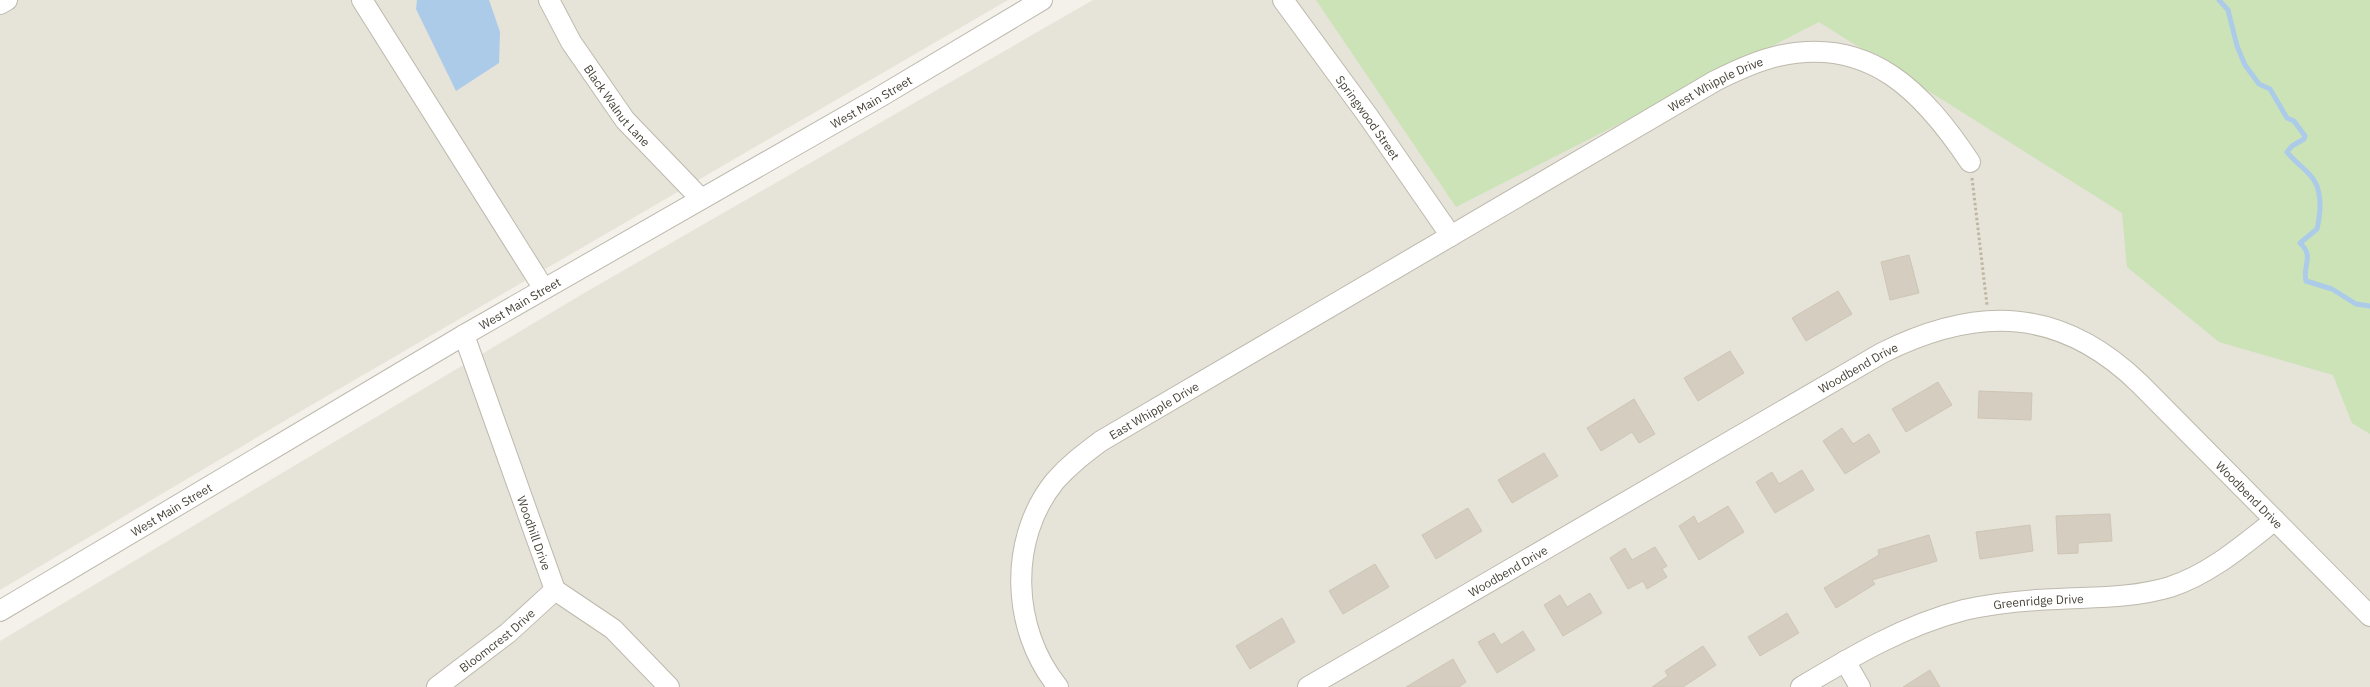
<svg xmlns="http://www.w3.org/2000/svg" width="2370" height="687" font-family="'IBM Plex Sans',sans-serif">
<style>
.residential{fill:#e6e3d8}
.green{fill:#cbe3b7}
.water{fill:#accbe9}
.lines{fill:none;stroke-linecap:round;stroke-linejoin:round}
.stream{stroke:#accbe9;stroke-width:5}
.building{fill:#d4cdc0;stroke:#cec6b4}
.minor-casing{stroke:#beb9ad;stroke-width:22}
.path{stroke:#beb6a0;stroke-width:3;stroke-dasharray:2.5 2.5;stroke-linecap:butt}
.minor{stroke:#fff;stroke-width:20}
.labels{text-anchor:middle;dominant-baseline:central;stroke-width:5;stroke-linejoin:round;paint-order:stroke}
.street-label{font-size:12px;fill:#464238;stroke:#fff}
</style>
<rect width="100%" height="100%" fill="#f3f1ea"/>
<!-- residential -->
<path class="residential" d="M 0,0 L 1008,0 L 308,407 L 0,590 Z
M 1093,0 L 2370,0 L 2370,687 L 0,687 L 0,641 L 586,292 Z"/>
<!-- green -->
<path class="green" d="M 1316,0 L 2370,0 L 2370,434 L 2352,423 L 2333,375 L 2219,342 L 2127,267 L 2122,213 L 1819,22 L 1456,207 Z"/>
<!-- water -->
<path class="water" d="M 417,0 L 489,0 L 500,32 L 499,63 L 456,91 L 416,9 Z"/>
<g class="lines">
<!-- stream -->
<path class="stream" d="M 2219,0 L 2228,10 L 2237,46 L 2245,65 L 2259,84 L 2270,89 L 2287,118 L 2294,121 L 2305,136 L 2304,139 L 2292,146 L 2287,152 C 2294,161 2303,167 2310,175 C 2323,188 2321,212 2317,229 L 2300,243 C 2315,257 2302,265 2306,281 L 2332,289 L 2356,304 L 2370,306"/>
</g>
<!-- building -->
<path class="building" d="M 1909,255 L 1919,293 L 1890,300 L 1881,262 Z
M 1838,291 L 1852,314 L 1806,341 L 1792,318 Z
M 1730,351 L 1744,373 L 1698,401 L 1684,378 Z
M 1938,382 L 1952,405 L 1906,432 L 1892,409 Z
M 1979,391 L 2032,393 L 2031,420 L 1978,418 Z
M 1634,399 L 1655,434 L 1639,443 L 1632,432 L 1601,451 L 1587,428 Z
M 1842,428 L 1853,444 L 1869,434 L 1880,452 L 1845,474 L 1823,441 Z
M 1544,453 L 1558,476 L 1512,503 L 1498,480 Z
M 1802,470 L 1814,490 L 1775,513 L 1756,482 L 1772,472 L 1779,484 Z
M 1728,506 L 1744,532 L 1699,560 L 1679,526 L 1694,516 L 1698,524 Z
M 1468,508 L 1482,531 L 1436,559 L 1422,535 Z
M 2110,514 L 2112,541 L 2078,543 L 2078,553 L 2058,554 L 2056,516 Z
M 2030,525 L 2033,551 L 1980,559 L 1976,532 Z
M 1929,535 L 1937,561 L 1872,580 L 1875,584 L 1836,608 L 1824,588 L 1879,555 L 1878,550 Z
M 1655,547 L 1667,566 L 1662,569 L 1667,577 L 1647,589 L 1643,581 L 1628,589 L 1610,558 L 1625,548 L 1632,560 Z
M 1375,564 L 1389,587 L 1343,614 L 1329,591 Z
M 1590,593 L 1602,613 L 1563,636 L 1544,605 L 1560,595 L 1567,607 Z
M 1787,613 L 1799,633 L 1760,656 L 1748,637 Z
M 1282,618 L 1295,642 L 1250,669 L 1236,646 Z
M 1523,631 L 1535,650 L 1497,673 L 1478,642 L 1494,633 L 1501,645 Z
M 1703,646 L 1716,665 L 1683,687 L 1652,687 L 1668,676 L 1665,671 Z
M 1453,659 L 1466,682 L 1459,687 L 1406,687 Z
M 1930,670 L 1940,687 L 1903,687 Z"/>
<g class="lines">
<!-- minor casing -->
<g class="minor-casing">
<g id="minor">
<path d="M 362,0 L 544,289"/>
<path id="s1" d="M 549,0 L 571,42 L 625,120 L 701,199"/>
<path id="s2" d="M 1283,0 L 1368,116 L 1451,236"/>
<path d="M 0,4 L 7,0"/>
<path id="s3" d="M 464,335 L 555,590 L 613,629 L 669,687"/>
<path id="s4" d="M 0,611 L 464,335 L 878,98 L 1042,0"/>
<path d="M 1845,661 L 1860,687"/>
<path id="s5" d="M 437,687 L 508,633 L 555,590"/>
<path id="s6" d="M 1058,687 C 1011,629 1008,539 1055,481 C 1069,465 1085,453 1101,441 L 1715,81 C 1735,71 1756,61 1778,56 C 1870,35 1924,93 1970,162"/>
<path id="s7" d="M 1308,687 L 1882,353 C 1978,305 2061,307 2140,384 L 2370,616"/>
<path id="s8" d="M 1801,687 C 1853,656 1905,625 1964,610 C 1995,603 2027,600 2058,599 C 2096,597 2133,598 2170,587 C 2210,574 2242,546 2275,520"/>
</g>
</g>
<!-- path -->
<path class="path" d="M 1972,178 L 1987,305"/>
<!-- minor -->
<use href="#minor" class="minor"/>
</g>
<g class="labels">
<!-- street labels -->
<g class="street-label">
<text stroke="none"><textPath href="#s6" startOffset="994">West Whipple Drive</textPath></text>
<text stroke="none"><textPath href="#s4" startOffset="1009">West Main Street</textPath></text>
<text stroke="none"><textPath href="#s1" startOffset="126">Black Walnut Lane</textPath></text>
<text stroke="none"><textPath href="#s2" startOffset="145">Springwood Street</textPath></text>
<text stroke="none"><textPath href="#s4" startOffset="604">West Main Street</textPath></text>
<text stroke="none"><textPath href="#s7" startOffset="636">Woodbend Drive</textPath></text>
<text stroke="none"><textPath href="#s6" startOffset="344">East Whipple Drive</textPath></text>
<text stroke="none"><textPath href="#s7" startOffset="1101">Woodbend Drive</textPath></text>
<text stroke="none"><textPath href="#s4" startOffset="199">West Main Street</textPath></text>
<text stroke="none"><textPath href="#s3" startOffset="210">Woodhill Drive</textPath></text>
<text stroke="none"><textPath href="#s7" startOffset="231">Woodbend Drive</textPath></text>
<text stroke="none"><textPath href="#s8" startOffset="256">Greenridge Drive</textPath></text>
<text stroke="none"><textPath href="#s5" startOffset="76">Bloomcrest Drive</textPath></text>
</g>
</g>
</svg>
